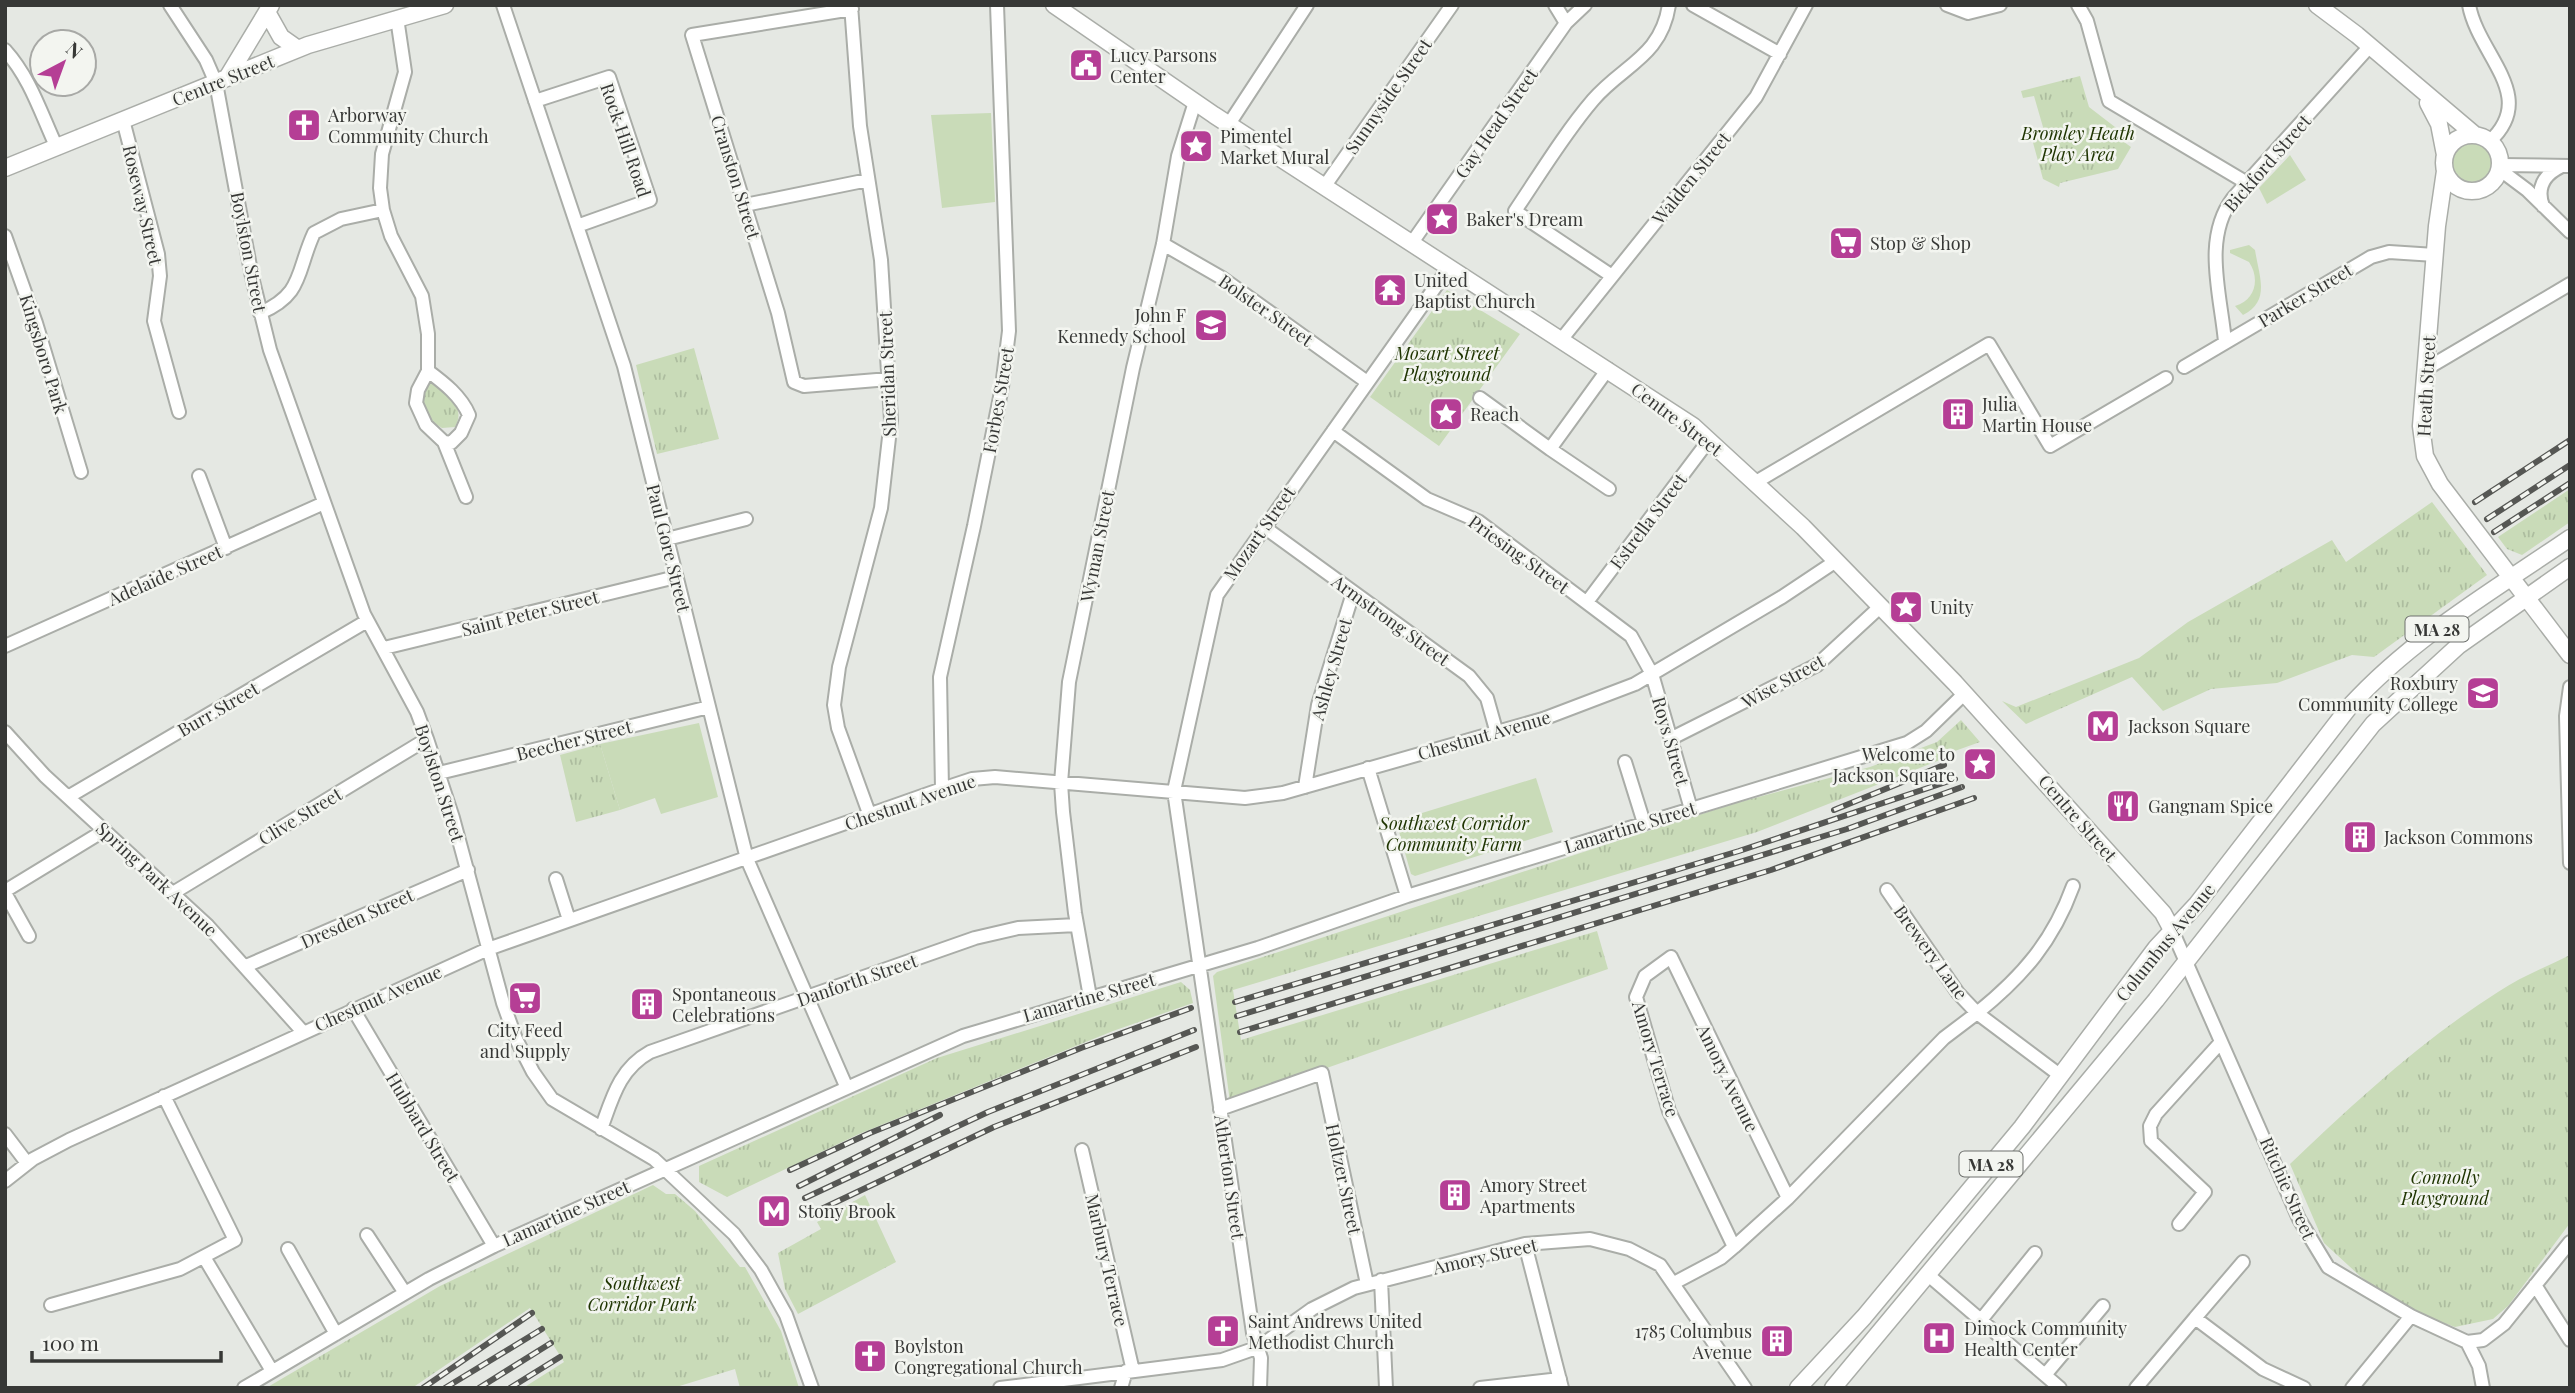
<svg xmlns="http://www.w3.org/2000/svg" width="2575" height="1393" font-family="'Playfair Display',serif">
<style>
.green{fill:#c9dbb8}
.park{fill:url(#park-tufts)}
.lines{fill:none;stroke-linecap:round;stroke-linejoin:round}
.minor-casing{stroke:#aaada8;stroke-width:16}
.major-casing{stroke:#aaada8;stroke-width:19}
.minor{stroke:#fff;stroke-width:12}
.major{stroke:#fff;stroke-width:16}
.rail-casing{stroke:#565754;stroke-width:6}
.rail{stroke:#f3f5f0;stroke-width:3.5;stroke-dasharray:10;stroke-linecap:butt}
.labels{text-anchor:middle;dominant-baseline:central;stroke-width:5;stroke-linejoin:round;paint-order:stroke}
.shield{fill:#f3f5f0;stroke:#6f716e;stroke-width:2}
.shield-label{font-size:16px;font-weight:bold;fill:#373836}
.poi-label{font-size:18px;fill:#373836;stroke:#f3f5f0;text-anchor:start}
.street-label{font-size:18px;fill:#373836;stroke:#f3f5f0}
.park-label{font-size:18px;font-style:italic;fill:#1e3400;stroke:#f3f5f0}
</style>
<defs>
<pattern id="park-tufts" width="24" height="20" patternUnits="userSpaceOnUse" patternTransform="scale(1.75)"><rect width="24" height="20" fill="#c9dbb8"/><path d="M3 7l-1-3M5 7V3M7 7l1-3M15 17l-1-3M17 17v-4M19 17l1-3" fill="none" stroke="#adbd9f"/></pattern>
</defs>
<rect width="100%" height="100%" fill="#e5e8e3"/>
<!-- green -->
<path class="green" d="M 991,113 L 995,202 L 942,208 L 931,115 Z
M2447 162a23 23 0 1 1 46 0a23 23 0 1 1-46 0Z
M 2290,155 L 2306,180 L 2267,204 L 2259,188 Z
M 2249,245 L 2255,250 C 2259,276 2271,301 2243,315 L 2235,306 C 2256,300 2260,278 2249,262 L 2230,253 L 2230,250 Z
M 699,723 L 718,797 L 661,814 L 655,798 L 620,810 L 600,744 Z
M 1536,778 L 1553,832 L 1415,876 L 1411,874 L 1396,821 Z"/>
<!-- park -->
<path class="park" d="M 2080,76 L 2089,107 L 2128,137 L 2124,142 L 2131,147 L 2118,169 L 2060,183 L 2059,187 L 2043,179 L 2032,139 L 2045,134 L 2034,96 L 2023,98 L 2021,91 Z
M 1447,290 L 1520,334 L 1439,446 L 1370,397 Z
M 694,348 L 719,439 L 657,454 L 636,365 Z
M 429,382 C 446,390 467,407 455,427 L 442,428 C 423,417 418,401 429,382 Z
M 2570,489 L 2570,522 L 2522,555 L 2507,549 L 2498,537 Z
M 2432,502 L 2487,575 L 2374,657 L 2352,655 L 2277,683 L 2211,689 L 2163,711 L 2132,677 L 2026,724 L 2002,701 L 2016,707 L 2139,658 L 2188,622 L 2332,540 L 2346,562 Z
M 1961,720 L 1980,742 L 1938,757 L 1940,760 L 1757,832 L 1233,990 L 1241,1040 L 1597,931 L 1608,969 L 1230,1102 L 1213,976 L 1217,972 L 1614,842 L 1736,803 L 1870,767 L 1937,742 Z
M 600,744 L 620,810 L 576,822 L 560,755 Z
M 2570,955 L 2570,1223 L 2508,1306 L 2493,1319 L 2455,1327 L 2411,1311 L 2361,1277 L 2324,1243 L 2290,1164 C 2355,1102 2422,1040 2498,992 C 2520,977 2546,967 2570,955 Z
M 1181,982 L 1190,990 L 1193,1003 L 1113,1031 L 859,1134 L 727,1197 L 699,1182 L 699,1166 L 937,1058 Z
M 653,1185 L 666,1194 L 675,1194 L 695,1211 L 740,1267 L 745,1267 L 781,1331 L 799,1388 L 740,1388 L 735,1369 L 673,1388 L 523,1388 L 564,1362 L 530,1308 L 412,1388 L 266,1388 L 440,1286 Z
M 865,1195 L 896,1262 L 798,1314 L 785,1289 L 778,1253 L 821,1229 L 817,1222 Z"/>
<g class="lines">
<!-- minor casing -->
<g class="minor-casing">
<path id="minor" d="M 170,5 L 206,60 L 216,83 L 252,277 L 270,350 L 364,614 L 417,712 L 427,739 L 453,818 L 503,1003 L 516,1039 L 533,1072 L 552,1099 L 654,1159 L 734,1234 L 761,1270 L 786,1315 L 812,1388
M 503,5 L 624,366 L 747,859 L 846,1086
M 851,5 L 860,126 L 881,260 L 891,420 L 881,508 L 839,667 L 834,705 L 838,728 L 870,816
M 1555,5 L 1566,23
M 1693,5 L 1780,54
M 1947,5 L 1968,13 L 2000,5
M 2078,5 L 2087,21 L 2109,101 L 2247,183
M 2469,5 C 2478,55 2539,96 2490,141
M 852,9 L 692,35 L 778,313 L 794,382 L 804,386 L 889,379
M 397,18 L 405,72 L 382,154 L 380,188 L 383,210 L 391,236 L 422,296 L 428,334 L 428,371 L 418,390 L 416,403 L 426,425 L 444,442 L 466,497
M 5,50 C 31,79 41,114 57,148
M 535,101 L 609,77 L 650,200 L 577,226
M 123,120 L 158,254 L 160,276 L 154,321 L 179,412
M 1229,124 L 1307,5
M 2500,165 L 2570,166
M 2499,169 L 2527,190 L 2570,232
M 1324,187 L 1452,5
M 745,205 L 868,180
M 2543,206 C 2536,188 2544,175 2560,167
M 5,236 L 36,323 L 81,472
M 1163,244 L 1222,278 L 1367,382
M 1411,244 L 1566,23 L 1585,5
M 1612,276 L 1515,211 C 1540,174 1564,134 1593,100 C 1623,65 1661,57 1669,5
M 260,313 C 304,294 296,272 314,233 L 341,219 L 383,210
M 1561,340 L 1756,97 L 1806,5
M 2225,342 C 2221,295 2202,239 2233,198 L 2370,46
M 2184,367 L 2371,257 L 2389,252 L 2435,255
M 2426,369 L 2570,284
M 428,371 C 444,383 461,396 469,415 L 461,433 L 451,443 L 444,442
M 1480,398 L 1550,449 L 1608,369
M 1333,431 L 1427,499 L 1478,521 L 1631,636 L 1652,674 L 1691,809
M 1550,449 L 1609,489
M 199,476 L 226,548
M 1756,482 L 1989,344 L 2050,446 L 2166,378
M 1264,527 L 1469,676 L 1487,698 L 1496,730
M 667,539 L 746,519
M 1587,602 L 1709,440
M 5,646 L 324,503
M 384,648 L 676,577
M 2570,687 L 2566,716 L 2570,863
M 5,732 L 45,776 L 208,926 L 303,1032
M 1672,738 L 1817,665 L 1881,606
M 1625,762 L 1644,823
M 1368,768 L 1407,896
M 439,773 L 709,707
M 1305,787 L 1318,705 L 1353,593
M 942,789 L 940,677 L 974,526 L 1002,387 L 1009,331 L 997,5
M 68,797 L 367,621
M 556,879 L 569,920
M 1887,890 L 1958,993 L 1977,1013 C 2023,976 2053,941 2073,886
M 5,891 L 105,830
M 5,893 L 29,936
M 173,893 L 427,739
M 2172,930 L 2299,1219 L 2328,1267 L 2411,1316 L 2467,1342 L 2483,1340 L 2504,1324 L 2570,1242
M 246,966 L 468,870
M 1090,997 L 1075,913 L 1063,812 L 1061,783 L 1069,682 L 1133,368 L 1163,244 L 1178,156 L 1195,102
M 353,1009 L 494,1246
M 1220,1109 L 1322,1073 L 1367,1284
M 601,1129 C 612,1099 619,1069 650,1052 L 975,938 L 1018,928 L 1077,925
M 5,1134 L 27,1163
M 1082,1150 L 1133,1371
M 5,1181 L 33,1159 L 69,1140 L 488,949 L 942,789 L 972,779 L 995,777 L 1245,798 L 1283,793 L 1543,719 L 1635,684 L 1782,597 L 1836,561
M 2179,1224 L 2205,1192 L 2151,1141 L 2150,1126 L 2156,1114 L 2221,1042
M 367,1235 L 405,1293
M 1525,1244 L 1562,1388
M 1734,1247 L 1669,1111 L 1636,997 L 1645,976 L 1671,957 L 1788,1198
M 288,1249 L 336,1334
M 204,1257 L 272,1371
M 1927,1274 L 2060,1388
M 1381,1280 L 1386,1388
M 1674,1283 L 1721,1258 L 1734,1247 L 1788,1198 L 1944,1038 L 1977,1013 L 2061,1076
M 2535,1285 L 2570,1340
M 51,1305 L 180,1269 L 235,1240 L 164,1096
M 2195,1318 L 2243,1262
M 1981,1320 L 2035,1253
M 2467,1342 L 2479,1366 L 2483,1388
M 2045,1375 L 2103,1306
M 244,1388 L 429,1279 L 494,1246 L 963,1036 L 1258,948 L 1407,896 L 1907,743 L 1926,731 L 1965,693
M 1000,1388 L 1222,1360 L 1259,1347 L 1312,1309 L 1354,1288 L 1525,1244 L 1590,1239 L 1629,1249 L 1660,1265 L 1745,1388
M 1121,1388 L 1126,1371
M 1260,1388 L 1261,1358 L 1253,1333 L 1174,791 L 1217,595 L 1448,269
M 1480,1388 L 1560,1379
M 2136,1388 L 2195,1318 L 2263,1369 L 2304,1388
M 2352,1388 L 2411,1316"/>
</g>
<!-- major casing -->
<g class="major-casing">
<path id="major" d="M 1054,5 L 1214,115 L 1693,426 L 1803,527 L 1955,683 L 2163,913 L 2172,930
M 2317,5 L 2357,35 L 2475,135
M 267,12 L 281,37 L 298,49
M 227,78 L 271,5
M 2428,103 L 2439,124 L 2445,155
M2444 163a28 28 0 1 1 56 0a28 28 0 1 1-56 0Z
M 5,168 L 308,45 L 445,5
M 2445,171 L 2437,226 L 2421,426 L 2425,456 L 2440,484 L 2570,655
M 1798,1388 L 1864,1317 L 2022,1127 L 2156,948 L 2197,904 L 2350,706 C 2413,637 2494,590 2570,538
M 1833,1388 L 2156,1000 L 2373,724 L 2458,646 L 2570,567"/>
</g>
<!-- minor -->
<use href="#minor" class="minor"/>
<!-- major -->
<use href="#major" class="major"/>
<!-- rail casing -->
<g class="rail-casing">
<path id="rail" d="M 2475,502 L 2570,440
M 2487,519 L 2570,465
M 2494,532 L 2570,483
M 1834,810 L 1944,765
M 1235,1002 L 1739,851 L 1955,779
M 1237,1016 L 1847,829 L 1962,787
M 1240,1032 L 1771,870 L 1974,798
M 790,1170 L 870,1133 L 1081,1048 L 1191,1008
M 799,1186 L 940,1115
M 805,1198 L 988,1112 L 1194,1030
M 813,1213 L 994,1127 L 1196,1047
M 423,1388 L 532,1313
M 445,1388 L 542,1329
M 479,1388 L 551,1343
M 510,1388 L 560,1357"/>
</g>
<!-- rail -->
<use href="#rail" class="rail"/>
</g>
<!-- icons -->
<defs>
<g id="civic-square" transform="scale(1.75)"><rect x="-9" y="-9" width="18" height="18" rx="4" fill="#b53e95" stroke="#f3f5f0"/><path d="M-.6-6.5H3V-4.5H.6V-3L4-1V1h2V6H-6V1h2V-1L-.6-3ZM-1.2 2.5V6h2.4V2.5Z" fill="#fff"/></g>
<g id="church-square" transform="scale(1.75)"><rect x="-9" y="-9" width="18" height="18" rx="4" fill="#b53e95" stroke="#f3f5f0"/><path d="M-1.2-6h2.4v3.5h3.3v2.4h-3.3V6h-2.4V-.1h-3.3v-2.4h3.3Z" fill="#fff"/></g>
<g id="sight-square" transform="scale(1.75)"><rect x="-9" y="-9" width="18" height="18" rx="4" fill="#b53e95" stroke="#f3f5f0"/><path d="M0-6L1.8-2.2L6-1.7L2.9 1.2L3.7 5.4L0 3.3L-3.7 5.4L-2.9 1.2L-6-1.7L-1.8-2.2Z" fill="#fff"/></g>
<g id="supermarket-square" transform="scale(1.75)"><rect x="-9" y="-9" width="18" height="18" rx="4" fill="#b53e95" stroke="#f3f5f0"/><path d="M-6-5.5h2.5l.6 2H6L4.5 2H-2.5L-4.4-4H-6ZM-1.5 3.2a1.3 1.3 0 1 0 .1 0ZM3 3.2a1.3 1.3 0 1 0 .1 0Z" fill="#fff"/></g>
<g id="temple-square" transform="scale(1.75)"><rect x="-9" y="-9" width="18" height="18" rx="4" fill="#b53e95" stroke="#f3f5f0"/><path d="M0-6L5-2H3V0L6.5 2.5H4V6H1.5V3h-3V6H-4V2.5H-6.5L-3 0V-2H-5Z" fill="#fff"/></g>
<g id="school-square" transform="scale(1.75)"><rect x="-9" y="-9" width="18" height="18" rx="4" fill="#b53e95" stroke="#f3f5f0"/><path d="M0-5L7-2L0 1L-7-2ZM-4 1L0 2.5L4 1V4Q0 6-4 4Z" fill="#fff"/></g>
<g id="building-square" transform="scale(1.75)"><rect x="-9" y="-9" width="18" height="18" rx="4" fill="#b53e95" stroke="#f3f5f0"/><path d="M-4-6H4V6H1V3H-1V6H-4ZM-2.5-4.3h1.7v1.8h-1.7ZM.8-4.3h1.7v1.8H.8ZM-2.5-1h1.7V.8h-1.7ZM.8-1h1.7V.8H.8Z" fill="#fff"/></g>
<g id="university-square" transform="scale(1.75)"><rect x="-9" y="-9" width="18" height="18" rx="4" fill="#b53e95" stroke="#f3f5f0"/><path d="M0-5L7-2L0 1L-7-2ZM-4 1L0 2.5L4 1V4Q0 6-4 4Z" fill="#fff"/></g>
<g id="metro-square" transform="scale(1.75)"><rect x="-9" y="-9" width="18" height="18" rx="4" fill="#b53e95" stroke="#f3f5f0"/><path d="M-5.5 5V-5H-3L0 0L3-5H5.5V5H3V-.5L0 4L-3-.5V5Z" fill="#fff"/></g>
<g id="restaurant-square" transform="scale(1.75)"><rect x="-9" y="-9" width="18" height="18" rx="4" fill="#b53e95" stroke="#f3f5f0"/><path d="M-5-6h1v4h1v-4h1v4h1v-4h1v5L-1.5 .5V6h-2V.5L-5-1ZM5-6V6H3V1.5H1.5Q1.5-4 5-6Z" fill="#fff"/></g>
<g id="hospital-square" transform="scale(1.75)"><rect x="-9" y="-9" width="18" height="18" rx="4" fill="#b53e95" stroke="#f3f5f0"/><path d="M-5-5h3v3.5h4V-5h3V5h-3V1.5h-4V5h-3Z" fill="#fff"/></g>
</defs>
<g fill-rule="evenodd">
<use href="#civic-square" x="1086" y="65"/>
<use href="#church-square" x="304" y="125"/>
<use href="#sight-square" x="1196" y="146"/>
<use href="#sight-square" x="1442" y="219"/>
<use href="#supermarket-square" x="1846" y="243"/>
<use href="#temple-square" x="1390" y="290"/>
<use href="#school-square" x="1211" y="325"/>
<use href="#sight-square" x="1446" y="414"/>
<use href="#building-square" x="1958" y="414"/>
<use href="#sight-square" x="1906" y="607"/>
<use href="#university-square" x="2483" y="693"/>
<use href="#metro-square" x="2103" y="726"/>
<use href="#sight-square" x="1980" y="764"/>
<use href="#restaurant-square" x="2123" y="806"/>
<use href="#building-square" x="2360" y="837"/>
<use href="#supermarket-square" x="525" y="998"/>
<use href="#building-square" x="647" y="1004"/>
<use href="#building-square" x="1455" y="1195"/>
<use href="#metro-square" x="774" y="1211"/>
<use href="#church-square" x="1223" y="1331"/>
<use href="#hospital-square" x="1939" y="1338"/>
<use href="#building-square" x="1777" y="1341"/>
<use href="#church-square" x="870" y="1356"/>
</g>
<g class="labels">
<!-- shield labels -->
<g class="shield">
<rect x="2405.5" y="616.5" width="63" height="25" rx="5"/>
<rect x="1959.5" y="1151.5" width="63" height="25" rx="5"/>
</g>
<g class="shield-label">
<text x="2437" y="629">MA 28</text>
<text x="1991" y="1164">MA 28</text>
</g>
<!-- poi labels -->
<g class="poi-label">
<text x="1110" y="55">Lucy Parsons<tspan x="1110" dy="21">Center</tspan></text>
<text x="328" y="115">Arborway<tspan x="328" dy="21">Community Church</tspan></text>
<text x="1220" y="136">Pimentel<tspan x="1220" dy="21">Market Mural</tspan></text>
<text x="1466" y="219">Baker's Dream</text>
<text x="1870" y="243">Stop &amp; Shop</text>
<text x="1414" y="280">United<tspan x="1414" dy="21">Baptist Church</tspan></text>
<text x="1186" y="315" text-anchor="end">John F<tspan x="1186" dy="21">Kennedy School</tspan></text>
<text x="1982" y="404">Julia<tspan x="1982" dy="21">Martin House</tspan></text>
<text x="1470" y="414">Reach</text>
<text x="1930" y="607">Unity</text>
<text x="2458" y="683" text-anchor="end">Roxbury<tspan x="2458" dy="21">Community College</tspan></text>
<text x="2128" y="726">Jackson Square</text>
<text x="1955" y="754" text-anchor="end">Welcome to<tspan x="1955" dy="21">Jackson Square</tspan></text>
<text x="2148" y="806">Gangnam Spice</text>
<text x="2384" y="837">Jackson Commons</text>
<text x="672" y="994">Spontaneous<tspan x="672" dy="21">Celebrations</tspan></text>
<text x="525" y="1030" text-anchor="middle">City Feed<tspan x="525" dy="21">and Supply</tspan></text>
<text x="1480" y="1185">Amory Street<tspan x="1480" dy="21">Apartments</tspan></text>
<text x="798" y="1211">Stony Brook</text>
<text x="1248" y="1321">Saint Andrews United<tspan x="1248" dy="21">Methodist Church</tspan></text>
<text x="1964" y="1328">Dimock Community<tspan x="1964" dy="21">Health Center</tspan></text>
<text x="1752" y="1331" text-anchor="end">1785 Columbus<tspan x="1752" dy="21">Avenue</tspan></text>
<text x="894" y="1346">Boylston<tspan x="894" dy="21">Congregational Church</tspan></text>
</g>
<!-- street labels -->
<g class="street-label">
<text transform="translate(223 80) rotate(-22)">Centre Street</text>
<text transform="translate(1388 96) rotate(-55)">Sunnyside Street</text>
<text transform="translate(1496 123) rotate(-55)">Gay Head Street</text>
<text transform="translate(626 140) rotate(71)">Rock Hill Road</text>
<text transform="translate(2267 163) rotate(-49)">Bickford Street</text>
<text transform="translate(736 177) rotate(73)">Cranston Street</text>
<text transform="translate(1691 178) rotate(-51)">Walden Street</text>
<text transform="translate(143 205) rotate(77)">Roseway Street</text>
<text transform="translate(249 252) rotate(79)">Boylston Street</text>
<text transform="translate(2305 295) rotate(-31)">Parker Street</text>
<text transform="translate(1266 310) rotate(35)">Bolster Street</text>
<text transform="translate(44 354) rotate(73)">Kingsboro Park</text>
<text transform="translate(887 374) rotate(-92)">Sheridan Street</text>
<text transform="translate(2426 386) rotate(-87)">Heath Street</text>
<text transform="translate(998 400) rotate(-80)">Forbes Street</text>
<text transform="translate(1677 419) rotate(37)">Centre Street</text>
<text transform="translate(1648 521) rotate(-53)">Estrella Street</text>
<text transform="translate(1259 533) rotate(-55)">Mozart Street</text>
<text transform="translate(1097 546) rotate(-79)">Wyman Street</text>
<text transform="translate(669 548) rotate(76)">Paul Gore Street</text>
<text transform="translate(1519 554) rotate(36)">Priesing Street</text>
<text transform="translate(165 575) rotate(-24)">Adelaide Street</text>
<text transform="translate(530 613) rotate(-14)">Saint Peter Street</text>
<text transform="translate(1391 620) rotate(36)">Armstrong Street</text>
<text transform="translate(1331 669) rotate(-74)">Ashley Street</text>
<text transform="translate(1783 681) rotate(-29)">Wise Street</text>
<text transform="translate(218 709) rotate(-30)">Burr Street</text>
<text transform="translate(1484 735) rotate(-16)">Chestnut Avenue</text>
<text transform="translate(574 740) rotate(-14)">Beecher Street</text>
<text transform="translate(1671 741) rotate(74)">Roys Street</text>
<text transform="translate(440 783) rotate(72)">Boylston Street</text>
<text transform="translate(910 802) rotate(-19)">Chestnut Avenue</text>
<text transform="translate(300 816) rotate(-31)">Clive Street</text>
<text transform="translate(2078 818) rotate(49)">Centre Street</text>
<text transform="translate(1630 827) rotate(-17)">Lamartine Street</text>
<text transform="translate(157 879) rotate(43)">Spring Park Avenue</text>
<text transform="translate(357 918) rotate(-24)">Dresden Street</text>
<text transform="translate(2165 942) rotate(-51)">Columbus Avenue</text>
<text transform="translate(1931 952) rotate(54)">Brewery Lane</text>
<text transform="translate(857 980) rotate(-19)">Danforth Street</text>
<text transform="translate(1089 997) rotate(-16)">Lamartine Street</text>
<text transform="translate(378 998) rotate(-24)">Chestnut Avenue</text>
<text transform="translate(1656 1059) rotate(73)">Amory Terrace</text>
<text transform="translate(1728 1078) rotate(64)">Amory Avenue</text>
<text transform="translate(423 1127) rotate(59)">Hubbard Street</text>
<text transform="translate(1230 1177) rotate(82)">Atherton Street</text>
<text transform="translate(1344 1179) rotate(78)">Holtzer Street</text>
<text transform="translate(2288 1188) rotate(66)">Ritchie Street</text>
<text transform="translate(566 1213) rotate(-24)">Lamartine Street</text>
<text transform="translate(1485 1256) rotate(-13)">Amory Street</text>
<text transform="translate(1107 1260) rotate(77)">Marbury Terrace</text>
</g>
<!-- park labels -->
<g class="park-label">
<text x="2078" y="133">Bromley Heath<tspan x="2078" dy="21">Play Area</tspan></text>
<text x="1447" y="353">Mozart Street<tspan x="1447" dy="21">Playground</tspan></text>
<text x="1454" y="823">Southwest Corridor<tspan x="1454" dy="21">Community Farm</tspan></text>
<text x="2445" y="1177">Connolly<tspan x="2445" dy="21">Playground</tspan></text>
<text x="642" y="1283">Southwest<tspan x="642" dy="21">Corridor Park</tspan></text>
</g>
</g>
<!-- border -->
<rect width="2575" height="1393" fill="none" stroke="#373836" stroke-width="14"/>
<!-- north arrow -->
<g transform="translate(63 63) rotate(41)"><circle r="33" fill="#f3f5f0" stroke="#a8a9a6" stroke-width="2"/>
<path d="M0-5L12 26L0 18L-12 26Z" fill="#b53e95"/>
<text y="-10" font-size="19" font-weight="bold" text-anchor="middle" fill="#373836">N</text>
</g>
<!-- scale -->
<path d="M32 1351v10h189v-10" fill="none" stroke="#373836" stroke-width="3.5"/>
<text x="42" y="1351" font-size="21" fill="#373836" stroke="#f3f5f0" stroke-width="5" paint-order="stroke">100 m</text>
</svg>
